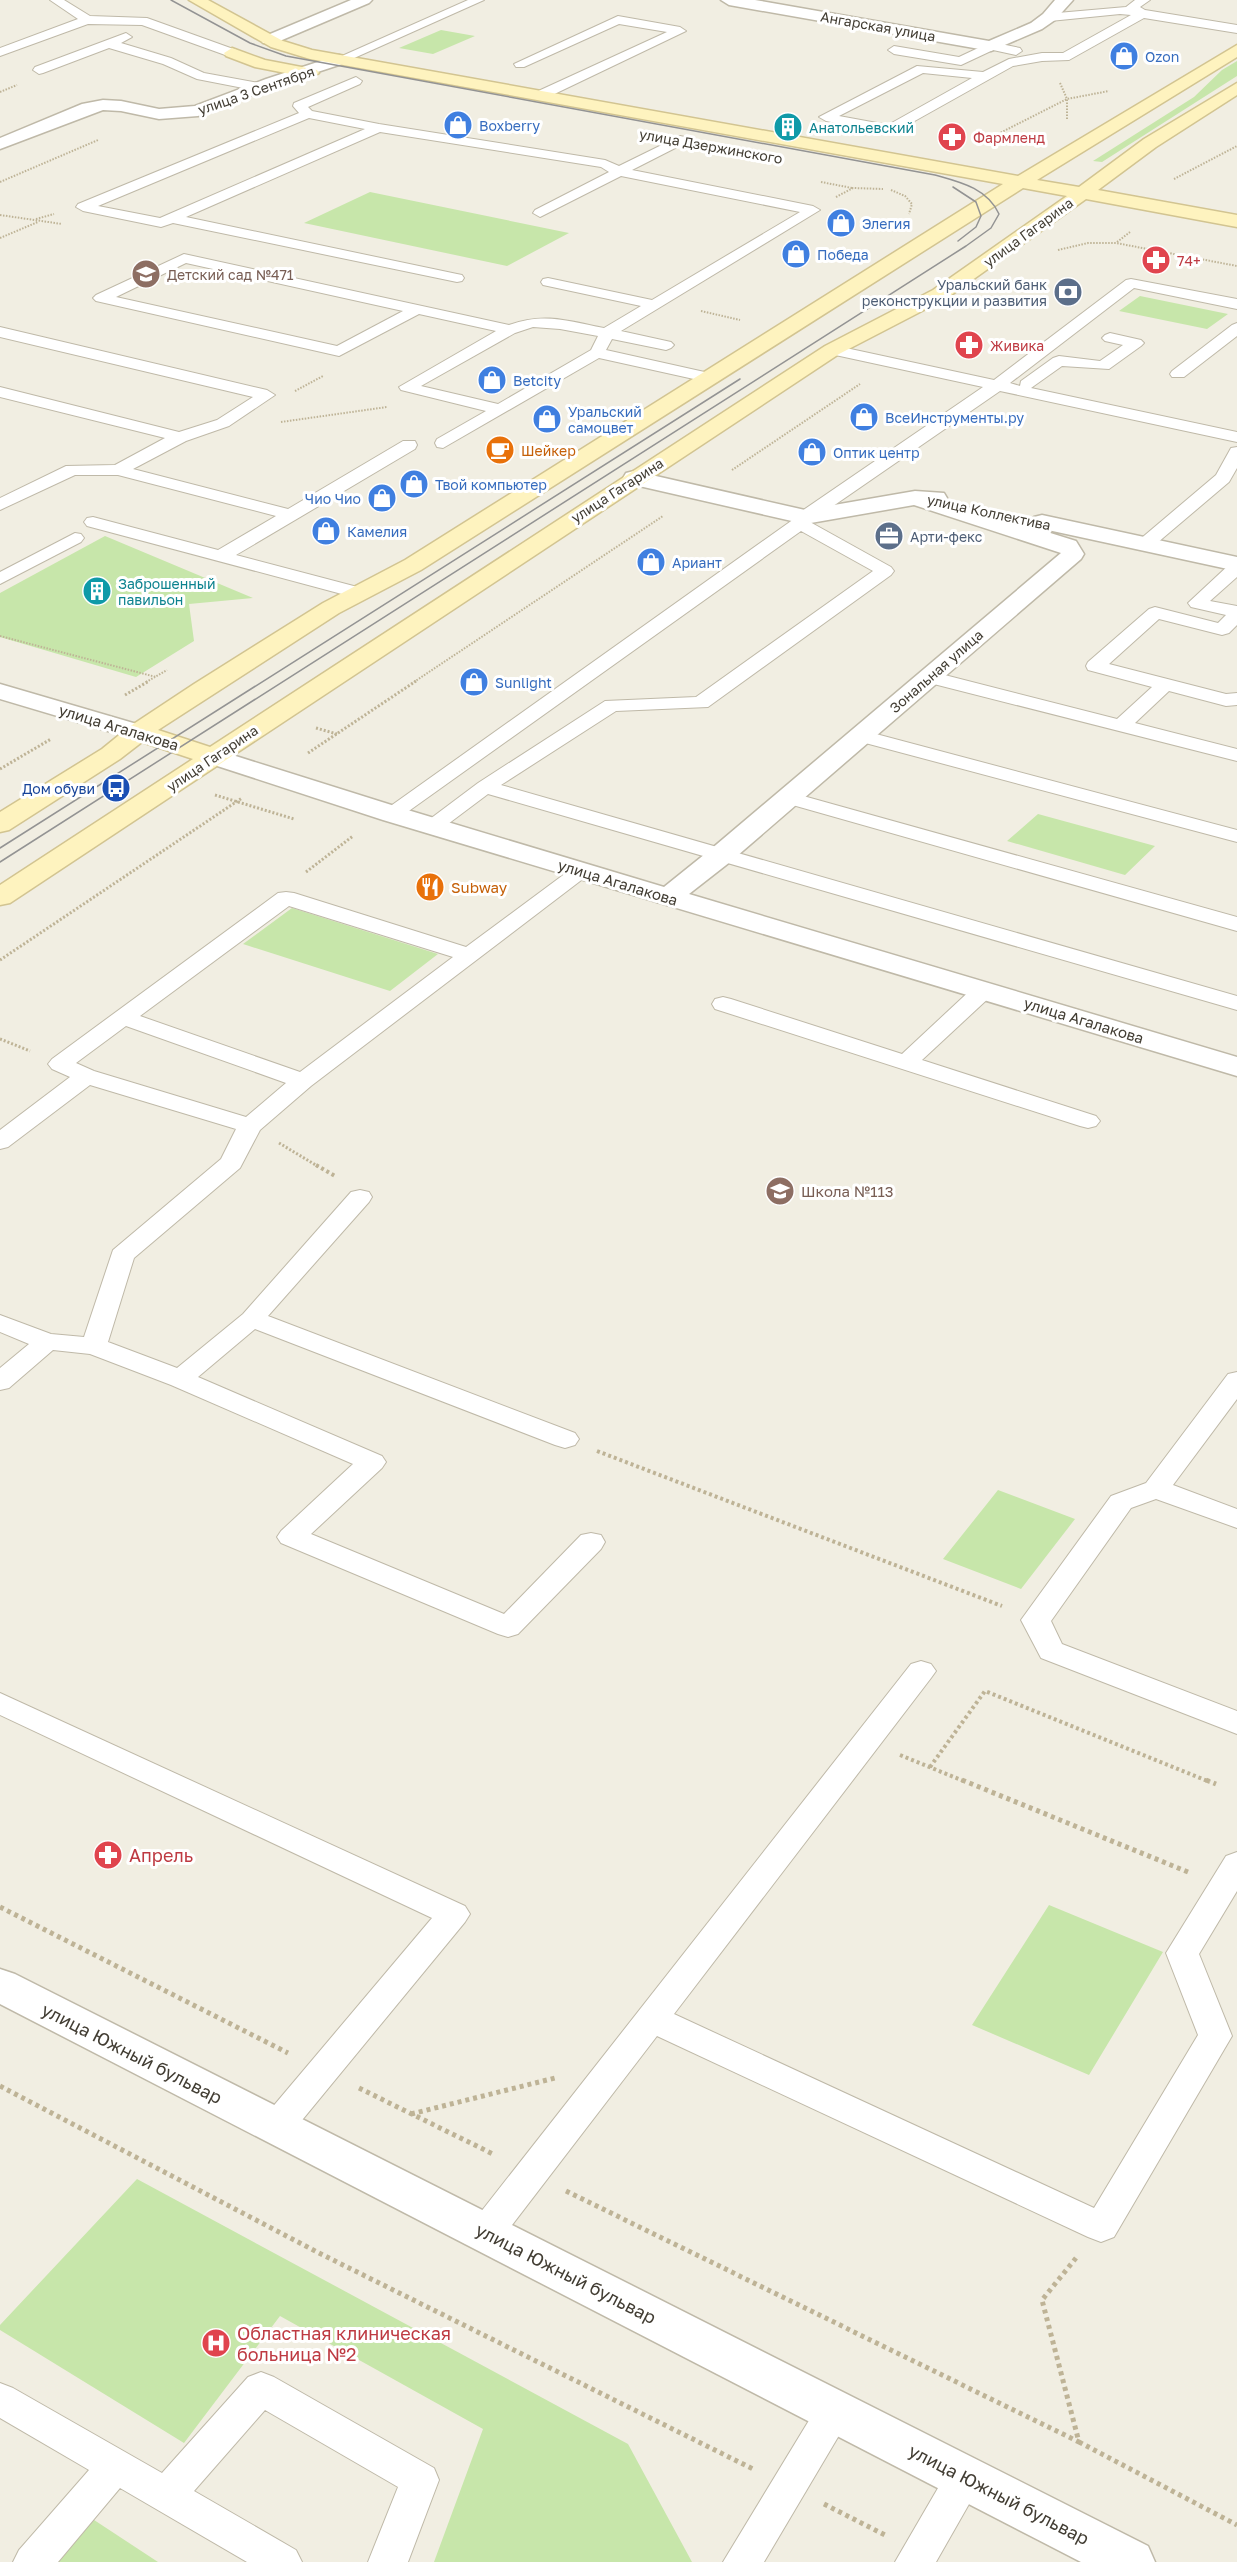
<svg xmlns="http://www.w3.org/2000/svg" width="1237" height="2562" font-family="'Golos Text',sans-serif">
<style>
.green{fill:#c7e6aa}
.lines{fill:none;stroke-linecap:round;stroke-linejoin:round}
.service-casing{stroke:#bfb9a8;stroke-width:2}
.minor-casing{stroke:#bfb9a8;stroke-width:3}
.secondary-casing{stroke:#d2c491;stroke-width:3}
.path-far3{stroke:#beb396;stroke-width:2;stroke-dasharray:1.5 1.5;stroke-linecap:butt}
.path-far2{stroke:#beb396;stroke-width:3;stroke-dasharray:2 2;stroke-linecap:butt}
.path-far1{stroke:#beb396;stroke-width:4;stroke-dasharray:3 3;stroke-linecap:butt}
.path{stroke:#beb396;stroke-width:5;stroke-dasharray:4 4;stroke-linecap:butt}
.service{fill:#fff;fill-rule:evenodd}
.minor{fill:#fff;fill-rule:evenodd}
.secondary{fill:#fef3bf;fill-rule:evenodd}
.tram{stroke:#939393;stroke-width:1.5}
.labels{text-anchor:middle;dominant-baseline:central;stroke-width:6;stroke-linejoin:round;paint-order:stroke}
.far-street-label{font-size:14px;fill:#423d33;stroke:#fff}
.far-shop-label{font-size:14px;fill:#366cbe;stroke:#fff;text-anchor:start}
.far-culture-label{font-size:14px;fill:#0d838f;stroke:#fff;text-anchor:start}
.far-health-label{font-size:14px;fill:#be3a42;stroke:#fff;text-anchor:start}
.far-education-label{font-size:14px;fill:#785e54;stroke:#fff;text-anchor:start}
.far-service-label{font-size:14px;fill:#4e5e75;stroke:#fff;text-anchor:end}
.far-food-label{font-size:14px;fill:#c56008;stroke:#fff;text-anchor:start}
.far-transit-label{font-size:14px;fill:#164399;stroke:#fff;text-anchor:end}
.street-label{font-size:15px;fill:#423d33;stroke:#fff}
.food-label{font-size:15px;fill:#c56008;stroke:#fff;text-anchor:start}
.education-label{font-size:15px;fill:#785e54;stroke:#fff;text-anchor:start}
.near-health-label{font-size:18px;fill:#be3a42;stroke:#fff;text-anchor:start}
.near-street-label{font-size:18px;fill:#423d33;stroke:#fff}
</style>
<rect width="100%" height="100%" fill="#f1eee2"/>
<!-- green -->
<path class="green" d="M 441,30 L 475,36 L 433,54 L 399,48 Z
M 1237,61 L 1237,76 L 1102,162 L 1093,161 L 1194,97 L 1222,70 Z
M 370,192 L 569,233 L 507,266 L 304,223 Z
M 1140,296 L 1228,314 L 1207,329 L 1119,311 Z
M 105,536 L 253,598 L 189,604 L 194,641 L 136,677 L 0,637 L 0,593 Z
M 1038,814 L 1155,846 L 1125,875 L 1007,841 Z
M 292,908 L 438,954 L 390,991 L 243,944 Z
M 998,1490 L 1075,1519 L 1021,1589 L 943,1559 Z
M 1049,1905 L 1163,1952 L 1089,2075 L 972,2025 Z
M 137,2179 L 628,2444 L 692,2562 L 434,2562 L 483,2429 L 280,2316 L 184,2443 L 0,2330 L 0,2325 Z
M 88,2516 L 158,2562 L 49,2562 Z"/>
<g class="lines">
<!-- service casing -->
<g class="service-casing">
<path id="service" d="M 50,0 L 64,0 L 90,16 L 147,18 L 236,50 L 238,53 L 236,56 L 228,56 L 142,25 L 88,24 L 0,56 L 0,48 L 78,19 Z
M 468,0 L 484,0 L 343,63 L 339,64 L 333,60 Z
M 1135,0 L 1150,0 L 1140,7 L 1145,10 L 1237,25 L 1237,33 L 1144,18 L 1069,60 L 1042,61 L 1013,66 L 895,132 L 890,133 L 826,121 L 819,117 L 917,66 L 983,72 L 1009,59 L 1042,53 L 1063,53 L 1131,15 L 1120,14 L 1050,21 L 1044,17 L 1046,14 L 1126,7 ZM 923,73 L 972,78 L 888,125 L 839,116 Z
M 618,16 L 680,27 L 686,31 L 544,99 L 534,99 L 533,96 L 534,93 L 667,32 L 619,24 L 524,67 L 516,67 L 514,64 Z
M 126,33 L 132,37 L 121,43 L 171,58 L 204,73 L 259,83 L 265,87 L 259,91 L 197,79 L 163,64 L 109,48 L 43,73 L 39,74 L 33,70 L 35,67 Z
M 991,42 L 1020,48 L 1022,51 L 1016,55 L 993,50 L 961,65 L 894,54 L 888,50 L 894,46 L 959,57 Z
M 356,77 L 362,81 L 360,84 L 308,107 L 312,111 L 379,124 L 605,160 L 619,166 L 680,136 L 685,137 L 687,140 L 685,143 L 632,170 L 813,206 L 820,210 L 621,331 L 671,342 L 674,345 L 671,348 L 666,350 L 612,339 L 606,350 L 718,375 L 720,378 L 718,381 L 712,383 L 599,358 L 443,448 L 437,447 L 435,443 L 437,439 L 486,411 L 401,390 L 399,387 L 496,331 L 419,314 L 339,356 L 96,301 L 93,298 L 96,295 L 184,254 L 509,325 C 544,312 569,321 604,328 L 641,306 L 543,285 L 541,282 L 543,279 L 548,278 L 652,300 L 800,212 L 621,176 L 540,217 L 533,213 L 535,210 L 609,172 L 601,167 L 380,132 L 186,217 L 457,274 L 462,275 L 464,278 L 462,281 L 457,282 L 173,223 L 161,227 L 83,211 L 76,207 L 78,204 L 299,113 L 293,106 L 294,103 ZM 309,118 L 365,129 L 160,218 L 98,206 ZM 186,263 L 403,311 L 337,346 L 116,297 ZM 533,327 L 560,329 L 598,336 L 591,350 L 498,404 L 421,386 L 515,333 Z
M 1131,279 L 1237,299 L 1237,309 L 1134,288 L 1010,383 L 1020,386 L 1021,381 L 1053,358 L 1059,356 L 1100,361 L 1123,345 L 1105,341 L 1102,338 L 1105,335 L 1110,333 L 1141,340 L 1144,343 L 1141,346 L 1109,369 L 1062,366 L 1031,388 L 1237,432 L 1237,442 L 1000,391 L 810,522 L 891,567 L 894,571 L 891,575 L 708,707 L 616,711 L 501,785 L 1237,996 L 1237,1010 L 488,794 L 440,830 L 433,832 L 426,830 L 423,826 L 426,822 L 478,783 L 605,701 L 696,697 L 873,571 L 801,531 L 399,818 L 392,820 L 385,818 L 382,814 L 385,810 L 794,519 L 799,513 L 983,387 L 826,353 L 824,350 L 826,347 L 832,345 L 994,380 L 1126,280 Z
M 1237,323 L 1237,336 L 1184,377 L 1172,377 L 1170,374 L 1172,371 L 1232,325 Z
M 0,327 L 267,390 L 275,395 L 229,426 L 186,441 L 133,469 L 288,509 L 403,441 L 415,441 L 417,445 L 415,449 L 236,555 L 365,589 L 368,593 L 365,597 L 353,597 L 87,526 L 84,522 L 87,518 L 93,517 L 218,550 L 276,516 L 118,475 L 75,475 L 0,510 L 0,498 L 66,466 L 115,465 L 165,438 L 0,397 L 0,387 L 179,432 L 217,420 L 253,397 L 0,337 Z
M 1237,447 L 1237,468 L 1229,482 L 1150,549 L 1138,549 L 1135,545 L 1138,541 L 1216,475 L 1231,448 Z
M 75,533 L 81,534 L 84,538 L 81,542 L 0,584 L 0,572 Z
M 1237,562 L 1237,577 L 1210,601 L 1237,606 L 1237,625 L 1229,633 L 1222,635 L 1159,619 L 1109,664 L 1226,694 L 1237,693 L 1237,705 L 1226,706 L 1169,691 L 1135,723 L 1237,749 L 1237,761 L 922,681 L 919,677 L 922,673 L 929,671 L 1117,719 L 1152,687 L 1088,670 L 1086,666 L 1088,662 L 1149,609 L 1155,607 L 1218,623 L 1226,615 L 1191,607 L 1188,603 L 1231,563 Z
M 861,730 L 1237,830 L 1237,842 L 854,740 L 851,736 L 854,732 Z
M 789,792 L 1237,917 L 1237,931 L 782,802 L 779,798 L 782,794 Z
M 581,865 L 588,867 L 592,871 L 588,875 L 311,1086 L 260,1130 L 240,1168 L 134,1258 L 108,1342 L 177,1368 L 243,1314 L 351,1192 L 360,1190 L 369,1192 L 372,1197 L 369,1202 L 268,1316 L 575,1433 L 579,1439 L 575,1445 L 565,1448 L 555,1445 L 255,1329 L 198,1377 L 382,1456 L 386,1462 L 382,1468 L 311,1534 L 504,1614 L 581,1535 L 591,1533 L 601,1535 L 605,1542 L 601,1549 L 518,1634 L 508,1637 L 498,1634 L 281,1543 L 277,1537 L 281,1531 L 353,1464 L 171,1385 L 90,1354 L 53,1350 L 9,1388 L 0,1390 L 0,1368 L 29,1344 L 0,1332 L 0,1315 L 51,1334 L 84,1337 L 113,1250 L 221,1159 L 236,1129 L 90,1085 L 8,1147 L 0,1149 L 0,1130 L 70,1077 L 52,1069 L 48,1064 L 52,1059 L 278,893 L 286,892 L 294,893 L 466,947 L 574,867 ZM 289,906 L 453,957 L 300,1072 L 140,1016 ZM 126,1026 L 286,1083 L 246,1117 L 94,1071 L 76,1063 Z
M 984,983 L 992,985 L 995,990 L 992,995 L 922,1060 L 1096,1116 L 1100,1121 L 1096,1126 L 1088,1128 L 1080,1126 L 715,1009 L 712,1004 L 715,999 L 723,997 L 731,999 L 902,1054 L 976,985 Z
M 1237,1372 L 1237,1399 L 1173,1485 L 1237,1509 L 1237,1528 L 1156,1499 L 1131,1508 L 1051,1621 L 1062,1644 L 1237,1711 L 1237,1734 L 1041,1658 L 1021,1620 L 1111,1496 L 1146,1483 L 1228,1374 Z
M 921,1661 L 931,1664 L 936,1671 L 931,1678 L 674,2014 L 1094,2208 L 1198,2035 L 1166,1953 L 1226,1856 L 1237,1852 L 1237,1891 L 1199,1954 L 1232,2036 L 1114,2237 L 1101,2242 L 1088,2237 L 657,2036 L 499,2242 L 486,2247 L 473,2242 L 468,2232 L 473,2222 L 911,1664 Z
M 0,1693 L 465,1906 L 470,1914 L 465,1922 L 289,2136 L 277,2140 L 265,2136 L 260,2126 L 265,2116 L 432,1918 L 0,1715 Z
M 261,2372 L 274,2377 L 434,2468 L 439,2480 L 408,2562 L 368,2562 L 398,2487 L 265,2410 L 194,2491 L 296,2550 L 302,2562 L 247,2562 L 120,2488 L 58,2562 L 13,2562 L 19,2550 L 89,2470 L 0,2418 L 0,2383 L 13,2388 L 162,2473 L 248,2377 Z
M 835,2394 L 848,2399 L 854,2410 L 764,2562 L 723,2562 L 822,2399 Z
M 966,2459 L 980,2464 L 985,2476 L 936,2562 L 895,2562 L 952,2464 Z"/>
</g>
<!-- minor casing -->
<g class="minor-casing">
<path id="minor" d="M 351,0 L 372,0 L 369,3 L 275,43 L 263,43 L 261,40 L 263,37 Z
M 721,0 L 755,0 L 989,41 L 1031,23 L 1043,14 L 1055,0 L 1073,0 L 1055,20 L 1042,29 L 991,51 L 729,5 Z
M 339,55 L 345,57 L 347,60 L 345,63 L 278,85 L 198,116 L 159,119 L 121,111 L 103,110 L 0,149 L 0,138 L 82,104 L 103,100 L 121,101 L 159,109 L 195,106 L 266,79 Z
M 634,471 L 805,510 L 915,491 L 944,493 L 947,498 L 945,500 L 1076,541 L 1084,554 L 1081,559 L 730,862 L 689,894 L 1237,1057 L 1237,1076 L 383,820 L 205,762 L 201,757 L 205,752 L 214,749 L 223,752 L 401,808 L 664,887 L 710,850 L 1061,553 L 914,505 L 805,524 L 626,483 L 623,478 L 626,473 Z
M 1042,515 L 1237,557 L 1237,571 L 1034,527 L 1031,522 L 1034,517 Z
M 0,684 L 147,727 L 151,732 L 147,737 L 138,740 L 0,699 Z
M 0,1969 L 15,1974 L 1148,2546 L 1155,2562 L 1081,2562 L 0,2004 Z"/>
</g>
<!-- secondary casing -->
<g class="secondary-casing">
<path id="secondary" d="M 189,0 L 208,0 L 283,41 L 312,50 L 1018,176 L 1237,45 L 1237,57 L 1037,180 L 1079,187 L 1144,139 L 1237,83 L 1237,95 L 1156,147 L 1098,190 L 1237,215 L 1237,227 L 1086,199 L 947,298 L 839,354 L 10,903 L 0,905 L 0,885 L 193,759 L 142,742 L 120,759 L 9,830 L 0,832 L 0,812 L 102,749 L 129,727 L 194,684 L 323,603 L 405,560 L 1003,184 L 310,59 L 271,47 ZM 1023,188 L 1067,196 L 933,290 L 825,346 L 210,747 L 158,730 L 339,613 L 421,570 Z
M 232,48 L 265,60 L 317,70 L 319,73 L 311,78 L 255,67 L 226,56 L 224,53 Z"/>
</g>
<!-- path-far3 -->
<path class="path-far3" d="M 1060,83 L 1067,99 L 1067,120
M 0,92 L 17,85
M 990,138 L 1067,99 L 1109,91
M 1174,179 L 1237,146
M 0,182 L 98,140
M 821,182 L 852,188
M 891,190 L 905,196 L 912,204 L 909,214
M 836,197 L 853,188 L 883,189
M 0,215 L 62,224
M 36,219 L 54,214
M 0,238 L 38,222
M 1117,242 L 1130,232
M 1058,250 L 1088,243 L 1116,243 L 1237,266
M 701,311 L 740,320
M 295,391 L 323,376
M 281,422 L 387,407
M 732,470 L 860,384
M 0,636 L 156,677
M 146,682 L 167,670
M 414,682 L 663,516"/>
<!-- path-far2 -->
<path class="path-far2" d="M 125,695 L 149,681
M 316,728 L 337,734
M 308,753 L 416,681
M 0,769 L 51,739
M 215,795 L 294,819
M 306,872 L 353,836
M 0,960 L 242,798
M 0,1039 L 30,1051
M 279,1143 L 319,1167"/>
<!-- path-far1 -->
<path class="path-far1" d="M 316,1165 L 335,1176
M 597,1451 L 1002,1606
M 900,1755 L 966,1782
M 930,1767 L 985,1691 L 1210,1782"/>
<!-- path -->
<path class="path" d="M 962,1780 L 1188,1872
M 1206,1780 L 1216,1784
M 0,1907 L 288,2053
M 0,2086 L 319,2253 L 753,2469
M 359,2088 L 495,2155
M 411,2114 L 555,2078
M 566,2191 L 1079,2442 L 1042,2300 L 1076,2258
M 1079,2442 L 1237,2525
M 824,2504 L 885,2535"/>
<!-- service -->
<use href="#service" class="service"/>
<!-- minor -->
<use href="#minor" class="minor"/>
<!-- secondary -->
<use href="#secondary" class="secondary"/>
<!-- tram -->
<path class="tram" d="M 953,187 L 976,202 L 981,216 L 976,227 L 958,241
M 0,848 L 740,379
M 0,862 L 966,246 L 991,228 L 999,214 C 987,188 960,182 935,175 L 286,56 L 250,43 L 171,0"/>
</g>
<!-- icons -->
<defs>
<g id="shop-disc" transform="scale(1.5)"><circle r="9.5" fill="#3f7fe0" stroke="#fff"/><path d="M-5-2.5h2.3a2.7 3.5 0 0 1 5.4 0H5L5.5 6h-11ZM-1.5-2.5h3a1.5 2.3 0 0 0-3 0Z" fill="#fff"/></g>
<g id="building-disc" transform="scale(1.5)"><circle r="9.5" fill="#0f9aa8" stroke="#fff"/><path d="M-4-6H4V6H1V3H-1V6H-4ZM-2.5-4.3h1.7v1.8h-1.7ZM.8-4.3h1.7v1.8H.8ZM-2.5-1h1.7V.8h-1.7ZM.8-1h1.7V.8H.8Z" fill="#fff"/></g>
<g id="pharmacy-disc" transform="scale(1.5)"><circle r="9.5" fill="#e0444e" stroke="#fff"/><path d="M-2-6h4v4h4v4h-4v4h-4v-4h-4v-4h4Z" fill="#fff"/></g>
<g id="school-disc" transform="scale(1.5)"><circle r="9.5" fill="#8d6e63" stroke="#fff"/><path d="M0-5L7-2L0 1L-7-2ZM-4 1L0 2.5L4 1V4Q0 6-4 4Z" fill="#fff"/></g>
<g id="bank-disc" transform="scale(1.5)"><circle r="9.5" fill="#5c6f8a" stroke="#fff"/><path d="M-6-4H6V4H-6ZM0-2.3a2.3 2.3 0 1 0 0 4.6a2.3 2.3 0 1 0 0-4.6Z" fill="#fff"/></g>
<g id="cafe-disc" transform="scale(1.5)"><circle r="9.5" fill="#e8710a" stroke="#fff"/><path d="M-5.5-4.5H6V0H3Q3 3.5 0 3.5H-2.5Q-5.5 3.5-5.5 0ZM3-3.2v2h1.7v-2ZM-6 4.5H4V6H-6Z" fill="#fff"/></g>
<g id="office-disc" transform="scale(1.5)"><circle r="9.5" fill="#5c6f8a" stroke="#fff"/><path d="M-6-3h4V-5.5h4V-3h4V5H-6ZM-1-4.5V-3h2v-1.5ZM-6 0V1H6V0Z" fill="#fff"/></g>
<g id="bus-disc" transform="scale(1.5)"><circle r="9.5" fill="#1a4fb4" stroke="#fff"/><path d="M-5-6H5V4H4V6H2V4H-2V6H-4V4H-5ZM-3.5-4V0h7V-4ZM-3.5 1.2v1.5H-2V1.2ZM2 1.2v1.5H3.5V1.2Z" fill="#fff"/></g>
<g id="restaurant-disc" transform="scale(1.5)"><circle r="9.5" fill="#e8710a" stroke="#fff"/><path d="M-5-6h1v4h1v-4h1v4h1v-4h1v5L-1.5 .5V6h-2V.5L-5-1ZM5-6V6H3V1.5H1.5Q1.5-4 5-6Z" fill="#fff"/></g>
<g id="hospital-disc" transform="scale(1.5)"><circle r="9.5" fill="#e0444e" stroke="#fff"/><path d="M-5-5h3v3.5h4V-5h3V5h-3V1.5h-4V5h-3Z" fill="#fff"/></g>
</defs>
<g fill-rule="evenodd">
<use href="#shop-disc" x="1124" y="56"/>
<use href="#shop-disc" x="458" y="125"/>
<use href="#building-disc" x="788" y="127"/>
<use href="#pharmacy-disc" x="952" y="137"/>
<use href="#shop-disc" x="841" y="223"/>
<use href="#shop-disc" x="796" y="254"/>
<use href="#pharmacy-disc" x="1156" y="260"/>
<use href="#school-disc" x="146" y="274"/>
<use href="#bank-disc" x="1068" y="292"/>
<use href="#pharmacy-disc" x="969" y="345"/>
<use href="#shop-disc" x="492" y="380"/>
<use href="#shop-disc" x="864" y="417"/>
<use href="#shop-disc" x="547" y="419"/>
<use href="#cafe-disc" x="500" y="450"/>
<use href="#shop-disc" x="812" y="452"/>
<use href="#shop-disc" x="414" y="484"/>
<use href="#shop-disc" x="382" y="498"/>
<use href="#shop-disc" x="326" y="531"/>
<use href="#office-disc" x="889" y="536"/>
<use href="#shop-disc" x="651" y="562"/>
<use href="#building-disc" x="97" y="591"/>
<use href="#shop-disc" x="474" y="682"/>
<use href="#bus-disc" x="116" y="788"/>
<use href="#restaurant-disc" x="430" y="887"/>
<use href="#school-disc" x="780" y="1191"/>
<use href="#pharmacy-disc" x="108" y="1855"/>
<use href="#hospital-disc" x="216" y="2343"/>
</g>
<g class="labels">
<!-- far-street labels -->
<g class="far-street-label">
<text transform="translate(878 26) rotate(10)">Ангарская улица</text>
<text transform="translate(256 90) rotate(-19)">улица 3 Сентября</text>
<text transform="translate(711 146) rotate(10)">улица Дзержинского</text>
<text transform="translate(1028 232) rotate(-36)">улица Гагарина</text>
<text transform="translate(617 490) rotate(-33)">улица Гагарина</text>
<text transform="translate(989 512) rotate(12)">улица Коллектива</text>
<text transform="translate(936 671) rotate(-41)">Зональная улица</text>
<text transform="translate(212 758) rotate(-34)">улица Гагарина</text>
</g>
<!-- far-shop labels -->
<g class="far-shop-label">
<text x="1145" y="56">Ozon</text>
<text x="479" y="125">Boxberry</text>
<text x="862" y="223">Элегия</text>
<text x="817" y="254">Победа</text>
<text x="513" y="380">Betcity</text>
<text x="568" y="411">Уральский<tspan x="568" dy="16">самоцвет</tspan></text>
<text x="885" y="417">ВсеИнструменты.ру</text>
<text x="833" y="452">Оптик центр</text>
<text x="435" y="484">Твой компьютер</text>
<text x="361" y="498" text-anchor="end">Чио Чио</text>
<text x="347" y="531">Камелия</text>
<text x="672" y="562">Ариант</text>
<text x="495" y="682">Sunlight</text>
</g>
<!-- far-culture labels -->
<g class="far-culture-label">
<text x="809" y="127">Анатольевский</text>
<text x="118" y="583">Заброшенный<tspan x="118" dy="16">павильон</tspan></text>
</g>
<!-- far-health labels -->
<g class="far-health-label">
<text x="973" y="137">Фармленд</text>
<text x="1177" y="260">74+</text>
<text x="990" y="345">Живика</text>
</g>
<!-- far-education labels -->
<g class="far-education-label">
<text x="167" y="274">Детский сад №471</text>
</g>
<!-- far-service labels -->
<g class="far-service-label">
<text x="1047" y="284">Уральский банк<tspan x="1047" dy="16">реконструкции и развития</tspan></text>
<text x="910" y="536" text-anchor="start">Арти-фекс</text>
</g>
<!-- far-food labels -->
<g class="far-food-label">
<text x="521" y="450">Шейкер</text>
</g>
<!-- far-transit labels -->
<g class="far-transit-label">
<text x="95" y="788">Дом обуви</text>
</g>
<!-- street labels -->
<g class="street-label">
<text transform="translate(119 727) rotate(17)">улица Агалакова</text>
<text transform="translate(618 882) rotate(17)">улица Агалакова</text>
<text transform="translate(1084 1020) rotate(17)">улица Агалакова</text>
</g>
<!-- food labels -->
<g class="food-label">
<text x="451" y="887">Subway</text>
</g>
<!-- education labels -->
<g class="education-label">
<text x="801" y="1191">Школа №113</text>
</g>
<!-- near-health labels -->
<g class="near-health-label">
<text x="129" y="1855">Апрель</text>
<text x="237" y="2333">Областная клиническая<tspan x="237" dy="21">больница №2</tspan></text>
</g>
<!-- near-street labels -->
<g class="near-street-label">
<text transform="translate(132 2053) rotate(27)">улица Южный бульвар</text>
<text transform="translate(566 2273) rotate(27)">улица Южный бульвар</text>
<text transform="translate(999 2494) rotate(27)">улица Южный бульвар</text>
</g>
</g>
</svg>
